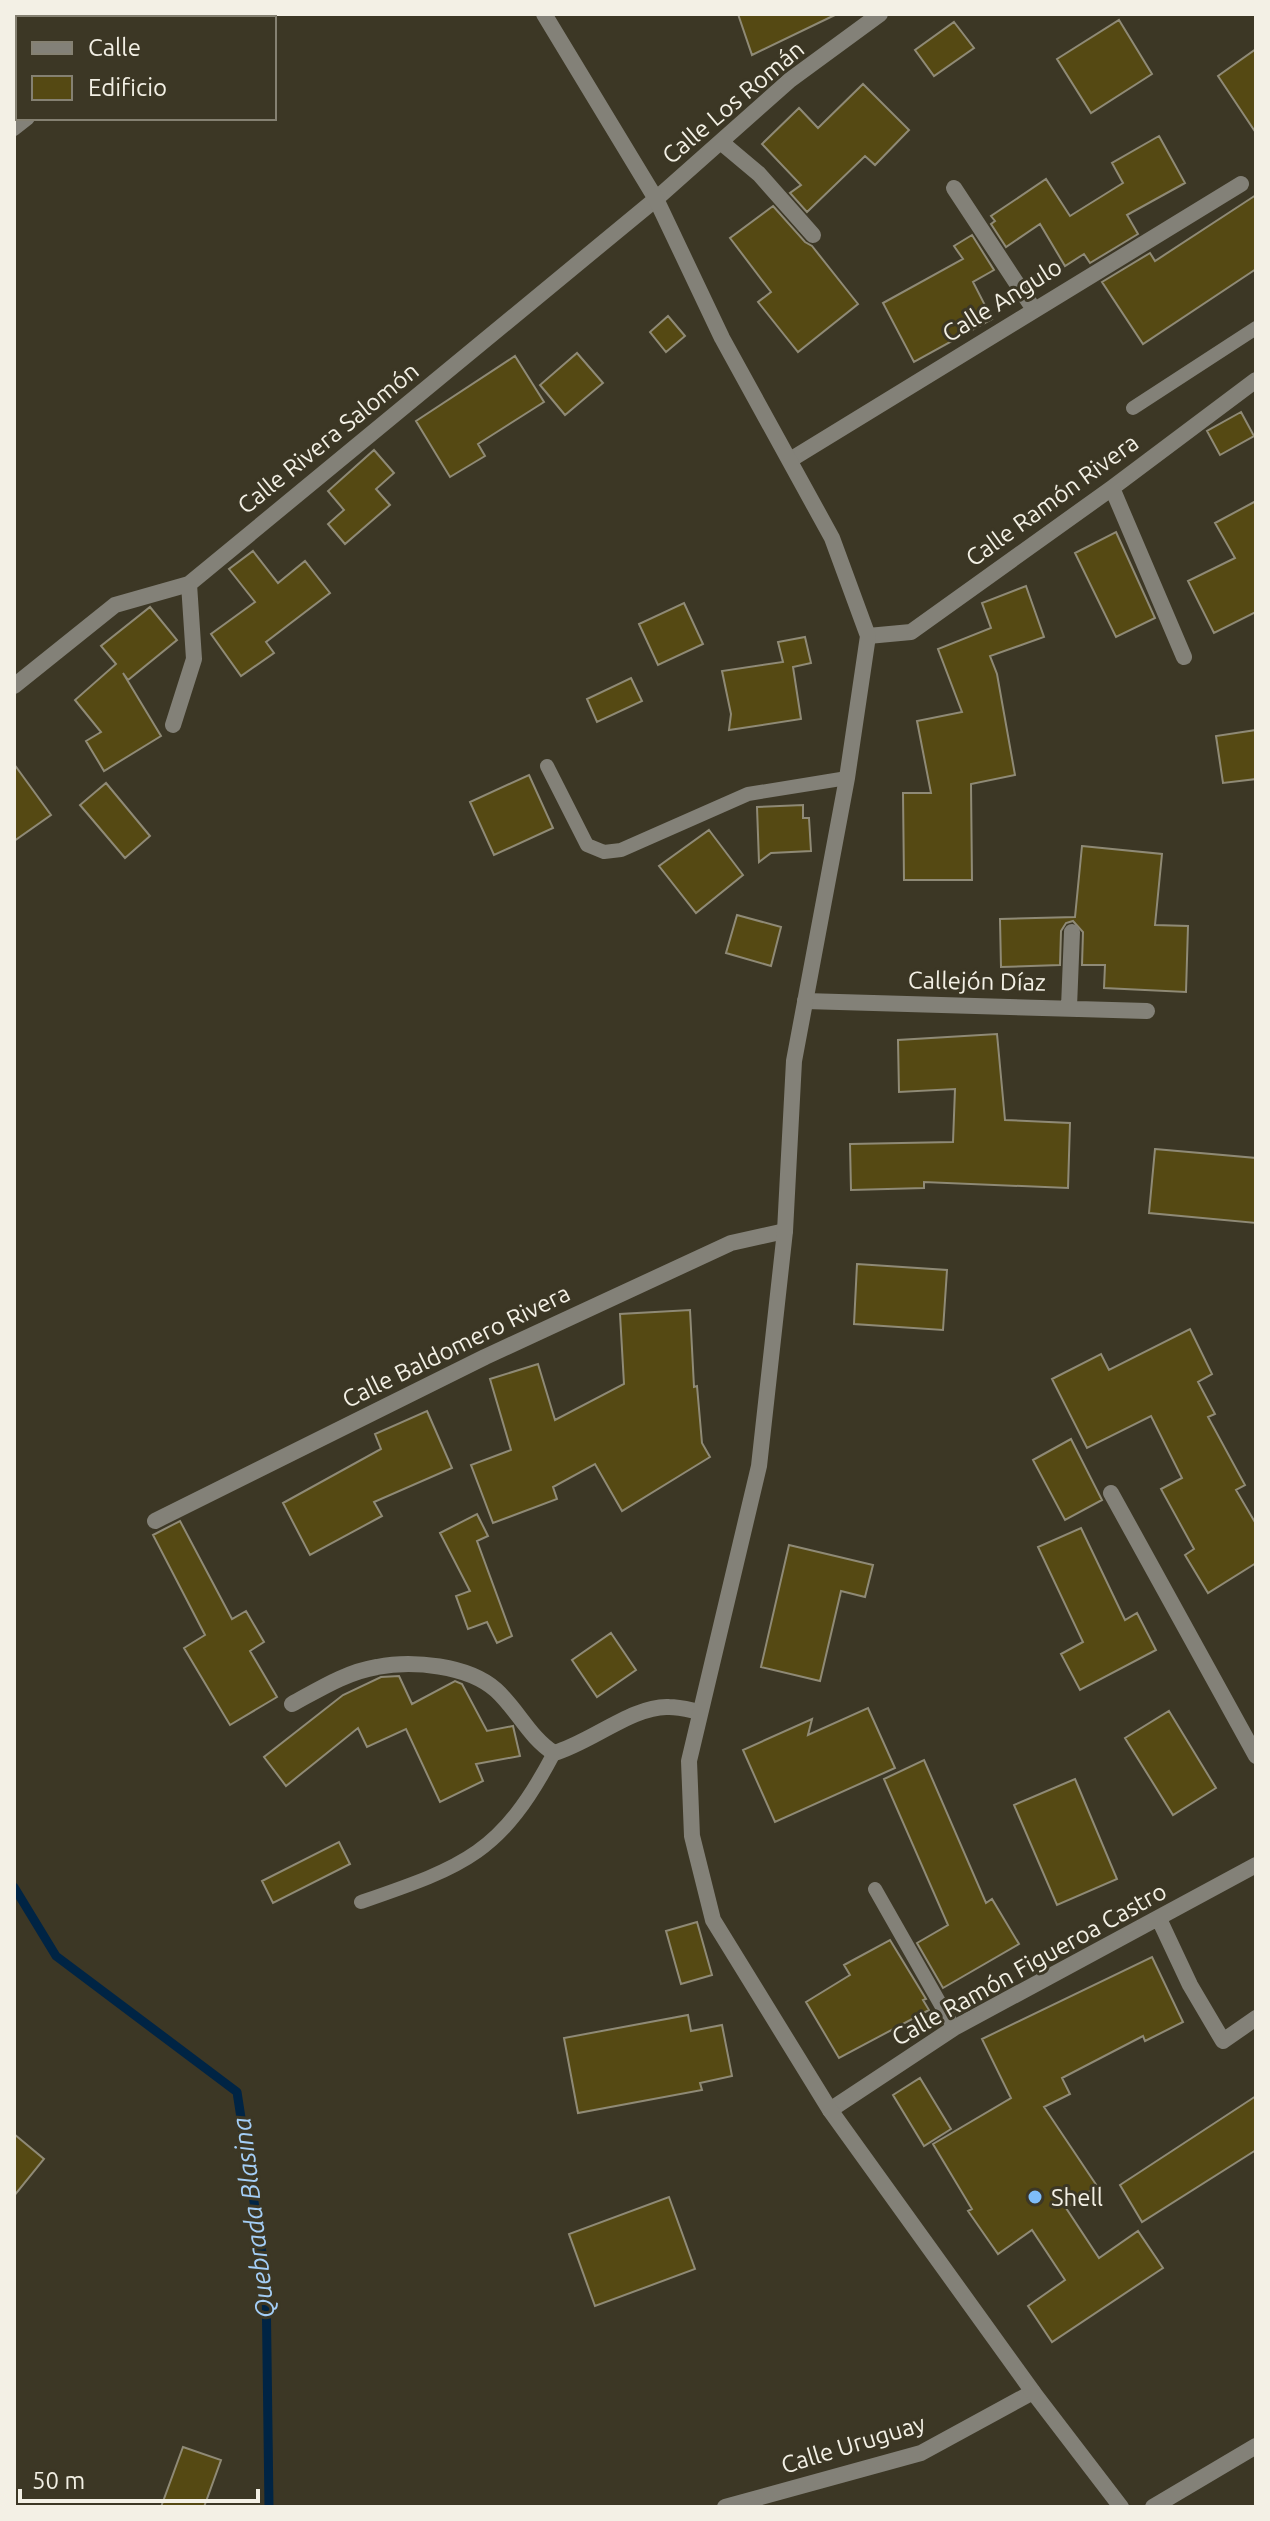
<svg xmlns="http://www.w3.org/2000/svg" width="1270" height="2521" font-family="Ubuntu,sans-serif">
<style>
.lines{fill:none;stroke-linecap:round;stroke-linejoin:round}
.stream{stroke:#002444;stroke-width:9}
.building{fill:#554913;stroke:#8f8a76;stroke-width:2}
.service{stroke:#838178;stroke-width:14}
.minor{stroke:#838178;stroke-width:16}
.tertiary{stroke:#838178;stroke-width:16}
.poi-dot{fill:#7ebdf9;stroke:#3c3725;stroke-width:3}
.labels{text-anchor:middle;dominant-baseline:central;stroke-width:6;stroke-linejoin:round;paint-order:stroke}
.street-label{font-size:24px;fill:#f3f0e5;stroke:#3c3725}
.poi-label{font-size:24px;fill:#f3f0e5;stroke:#3c3725;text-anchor:start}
.water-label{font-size:26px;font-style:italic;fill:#a4cef6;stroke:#3c3725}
</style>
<rect width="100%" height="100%" fill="#3c3725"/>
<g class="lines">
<!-- stream -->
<path class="stream" d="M 14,1887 L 56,1956 L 237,2092 L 266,2279 L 269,2507"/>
</g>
<!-- building -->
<path class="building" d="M 738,14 L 837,14 L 752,55 Z
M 1119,20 L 1152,74 L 1091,113 L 1057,59 Z
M 954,22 L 974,48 L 934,76 L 915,50 Z
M 1256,49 L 1256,133 L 1218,76 Z
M 863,84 L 909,130 L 875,165 L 865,156 L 807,212 L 790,193 L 801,185 L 762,144 L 799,108 L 818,128 Z
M 1159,136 L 1185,183 L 1127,215 L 1138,234 L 1090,263 L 1084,254 L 1065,266 L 1040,224 L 1006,247 L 991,224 L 995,221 L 991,216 L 1046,179 L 1070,216 L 1123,183 L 1112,163 Z
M 1256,195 L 1256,269 L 1143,344 L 1102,282 L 1150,253 L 1155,261 Z
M 773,206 L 805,242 L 812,246 L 858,304 L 798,352 L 758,302 L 771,292 L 730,238 Z
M 972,235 L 994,270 L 973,282 L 992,319 L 914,362 L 883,303 L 963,259 L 954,246 Z
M 668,316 L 685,336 L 666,352 L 650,332 Z
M 577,353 L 603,383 L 565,415 L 540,385 Z
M 515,356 L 544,402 L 478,444 L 485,456 L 450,477 L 416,421 Z
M 1241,412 L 1254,436 L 1220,455 L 1207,431 Z
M 374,450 L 394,473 L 376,489 L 390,505 L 345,544 L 328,524 L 344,510 L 328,491 Z
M 1256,501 L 1256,612 L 1214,633 L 1188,581 L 1235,558 L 1215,523 Z
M 1116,532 L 1155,618 L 1116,637 L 1075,553 Z
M 253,551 L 278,583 L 305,561 L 330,593 L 266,642 L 274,653 L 241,676 L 211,634 L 255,602 L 229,569 Z
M 1026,586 L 1044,637 L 990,656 L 997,674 L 1015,775 L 971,784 L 972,880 L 904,880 L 903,793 L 931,793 L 917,721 L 962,712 L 938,649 L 991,628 L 982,603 Z
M 684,603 L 703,644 L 658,665 L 639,624 Z
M 150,607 L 177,640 L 128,680 L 123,673 L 161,736 L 104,771 L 86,741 L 101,732 L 75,700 L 116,664 L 101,646 Z
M 805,637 L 811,663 L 793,667 L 801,719 L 729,730 L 731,714 L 722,671 L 783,662 L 778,642 Z
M 631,678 L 642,701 L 597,722 L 587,699 Z
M 1256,730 L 1256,779 L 1223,783 L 1216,736 Z
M 14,764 L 51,815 L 14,841 Z
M 529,775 L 553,828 L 494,855 L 470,802 Z
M 106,783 L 150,836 L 125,858 L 80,805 Z
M 803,805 L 803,818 L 809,818 L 811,851 L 771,853 L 759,862 L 757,807 Z
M 709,830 L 743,875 L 696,913 L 659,866 Z
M 1082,846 L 1162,854 L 1155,925 L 1188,926 L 1186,992 L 1104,988 L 1105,965 L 1082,965 L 1083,932 L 1073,921 L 1066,923 L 1061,931 L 1060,965 L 1001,967 L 1000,919 L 1075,917 Z
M 737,915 L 781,927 L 771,966 L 726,953 Z
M 997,1034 L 1005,1120 L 1070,1123 L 1068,1188 L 924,1182 L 924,1188 L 851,1190 L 850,1144 L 953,1142 L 955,1089 L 899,1092 L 898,1040 Z
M 1155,1149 L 1256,1158 L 1256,1223 L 1149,1213 Z
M 857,1264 L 947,1270 L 943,1330 L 854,1324 Z
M 690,1310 L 694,1387 L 697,1386 L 702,1443 L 710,1457 L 622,1511 L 595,1464 L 553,1487 L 557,1499 L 493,1523 L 471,1465 L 511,1450 L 490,1379 L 538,1364 L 555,1420 L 624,1384 L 620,1314 Z
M 1190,1329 L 1212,1374 L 1198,1382 L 1215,1414 L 1208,1417 L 1245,1485 L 1236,1490 L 1256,1524 L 1256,1563 L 1208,1593 L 1185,1555 L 1194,1549 L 1161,1489 L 1182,1478 L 1151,1416 L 1087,1448 L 1052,1379 L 1101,1354 L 1109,1370 Z
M 427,1411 L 452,1468 L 374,1502 L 382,1516 L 310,1555 L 283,1503 L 381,1449 L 375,1434 Z
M 1071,1439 L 1102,1500 L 1065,1520 L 1033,1460 Z
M 477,1514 L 488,1536 L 477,1541 L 512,1636 L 497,1643 L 487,1622 L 468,1629 L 456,1596 L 470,1591 L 440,1533 Z
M 180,1521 L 232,1619 L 246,1611 L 264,1642 L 250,1651 L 277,1697 L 230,1725 L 184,1648 L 205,1635 L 153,1535 Z
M 1081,1528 L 1125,1620 L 1137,1613 L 1156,1650 L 1080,1690 L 1061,1654 L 1083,1642 L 1038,1547 Z
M 789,1545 L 873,1565 L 865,1597 L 841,1591 L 820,1681 L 761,1667 Z
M 611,1633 L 636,1670 L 597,1697 L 572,1660 Z
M 399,1676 L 412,1704 L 455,1681 L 462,1684 L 487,1731 L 513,1726 L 520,1756 L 476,1764 L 483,1781 L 440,1802 L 406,1729 L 367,1747 L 358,1728 L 286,1786 L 264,1757 L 343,1695 L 381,1677 Z
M 868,1708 L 895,1768 L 775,1822 L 743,1750 L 812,1719 L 808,1735 Z
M 1169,1711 L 1216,1788 L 1173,1815 L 1125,1738 Z
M 924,1760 L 986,1903 L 992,1899 L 1019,1944 L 943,1988 L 917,1943 L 948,1925 L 884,1779 Z
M 1075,1779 L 1117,1879 L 1057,1905 L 1014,1805 Z
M 339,1842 L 350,1864 L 273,1903 L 262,1881 Z
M 697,1922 L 712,1975 L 681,1984 L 666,1931 Z
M 890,1940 L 926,1999 L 923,2000 L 929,2010 L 839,2058 L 806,2002 L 850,1975 L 844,1965 Z
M 1152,1957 L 1183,2022 L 1145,2041 L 1143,2036 L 1062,2078 L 1070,2094 L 1044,2107 L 1097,2186 L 1066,2208 L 1099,2258 L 1138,2231 L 1163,2268 L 1052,2342 L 1028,2306 L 1065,2280 L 1032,2230 L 998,2254 L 968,2211 L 972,2209 L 933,2144 L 1011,2098 L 982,2039 Z
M 688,2015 L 691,2031 L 722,2025 L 732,2076 L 700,2083 L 702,2090 L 578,2113 L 564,2038 Z
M 920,2078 L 951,2129 L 924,2146 L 893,2095 Z
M 1256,2096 L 1256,2150 L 1142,2222 L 1120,2185 Z
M 14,2134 L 44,2159 L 14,2196 Z
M 669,2197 L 695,2269 L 595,2306 L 569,2234 Z
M 183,2447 L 221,2460 L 204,2507 L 161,2507 Z"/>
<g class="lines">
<!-- service -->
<path class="service" d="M 99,18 L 104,14
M 156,18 L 161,14
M 14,82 L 18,79
M 14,129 L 28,118
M 1133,408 L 1256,328
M 547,766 L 587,845 L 604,852 L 621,850 L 748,794 L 847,778
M 875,1889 L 954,2028
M 361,1902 C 465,1866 501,1854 554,1753"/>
<!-- minor -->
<path class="minor" d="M 722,143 L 759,174 L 813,235
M 954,188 L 1033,308
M 790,460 L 1241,184
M 1112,488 L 1184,657
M 868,636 L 911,632 L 1112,488 L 1256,380
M 14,686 L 115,605 L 189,584 L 656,199 L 790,80 L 880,14
M 173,725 L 194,659 L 189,584
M 805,1001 L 1147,1011
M 1069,1007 L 1072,932
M 1111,1493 L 1256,1756
M 155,1521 L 485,1357 L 731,1243 L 785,1231
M 292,1704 C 318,1690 346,1672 377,1667 C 412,1660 468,1665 496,1690 C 518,1710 529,1737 554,1753 C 590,1743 634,1705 669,1707 C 680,1707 690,1710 700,1712
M 1159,1919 L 1190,1985 L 1223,2041 L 1256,2018
M 830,2110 L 954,2028 L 1256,1865
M 725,2507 L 921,2453 L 1033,2392
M 1153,2507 L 1256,2446"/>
<!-- tertiary -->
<path class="tertiary" d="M 544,14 L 656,199 L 722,338 L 832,538 L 868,636 L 847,778 L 794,1061 L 785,1231 L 759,1466 L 689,1761 L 692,1836 L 713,1920 L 830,2110 L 1033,2392 L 1121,2507"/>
</g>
<!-- markers -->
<circle class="poi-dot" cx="1035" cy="2197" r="8"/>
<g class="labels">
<!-- street labels -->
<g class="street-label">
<text transform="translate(733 102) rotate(-40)">Calle Los Román</text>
<text transform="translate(1002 300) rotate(-32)">Calle Angulo</text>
<text transform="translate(328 438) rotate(-39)">Calle Rivera Salomón</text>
<text transform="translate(1052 500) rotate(-36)">Calle Ramón Rivera</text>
<text transform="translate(977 981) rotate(1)">Callejón Díaz</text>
<text transform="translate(456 1346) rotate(-26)">Calle Baldomero Rivera</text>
<text transform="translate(1029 1964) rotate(-29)">Calle Ramón Figueroa Castro</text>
<text transform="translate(853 2444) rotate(-17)">Calle Uruguay</text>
</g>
<!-- poi labels -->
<g class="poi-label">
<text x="1051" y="2197">Shell</text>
</g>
<!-- water labels -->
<g class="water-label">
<text transform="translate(253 2218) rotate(-97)">Quebrada Blasina</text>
</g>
</g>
<!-- border -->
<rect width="1270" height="2521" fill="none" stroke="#f3f0e5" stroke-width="32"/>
<!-- legend -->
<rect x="16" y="16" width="260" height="104" fill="#3c3725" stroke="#858172" stroke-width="2"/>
<rect x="32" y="42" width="40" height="12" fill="#838178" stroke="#858172" stroke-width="2"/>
<text x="88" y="56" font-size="24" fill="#f3f0e5">Calle</text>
<rect x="32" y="76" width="40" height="24" fill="#554913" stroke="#858172" stroke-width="2"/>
<text x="88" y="96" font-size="24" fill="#f3f0e5">Edificio</text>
<!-- scale -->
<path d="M20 2489v12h238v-12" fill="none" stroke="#f3f0e5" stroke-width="4"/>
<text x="32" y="2489" font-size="24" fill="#f3f0e5" stroke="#3c3725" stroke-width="6" paint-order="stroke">50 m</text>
</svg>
